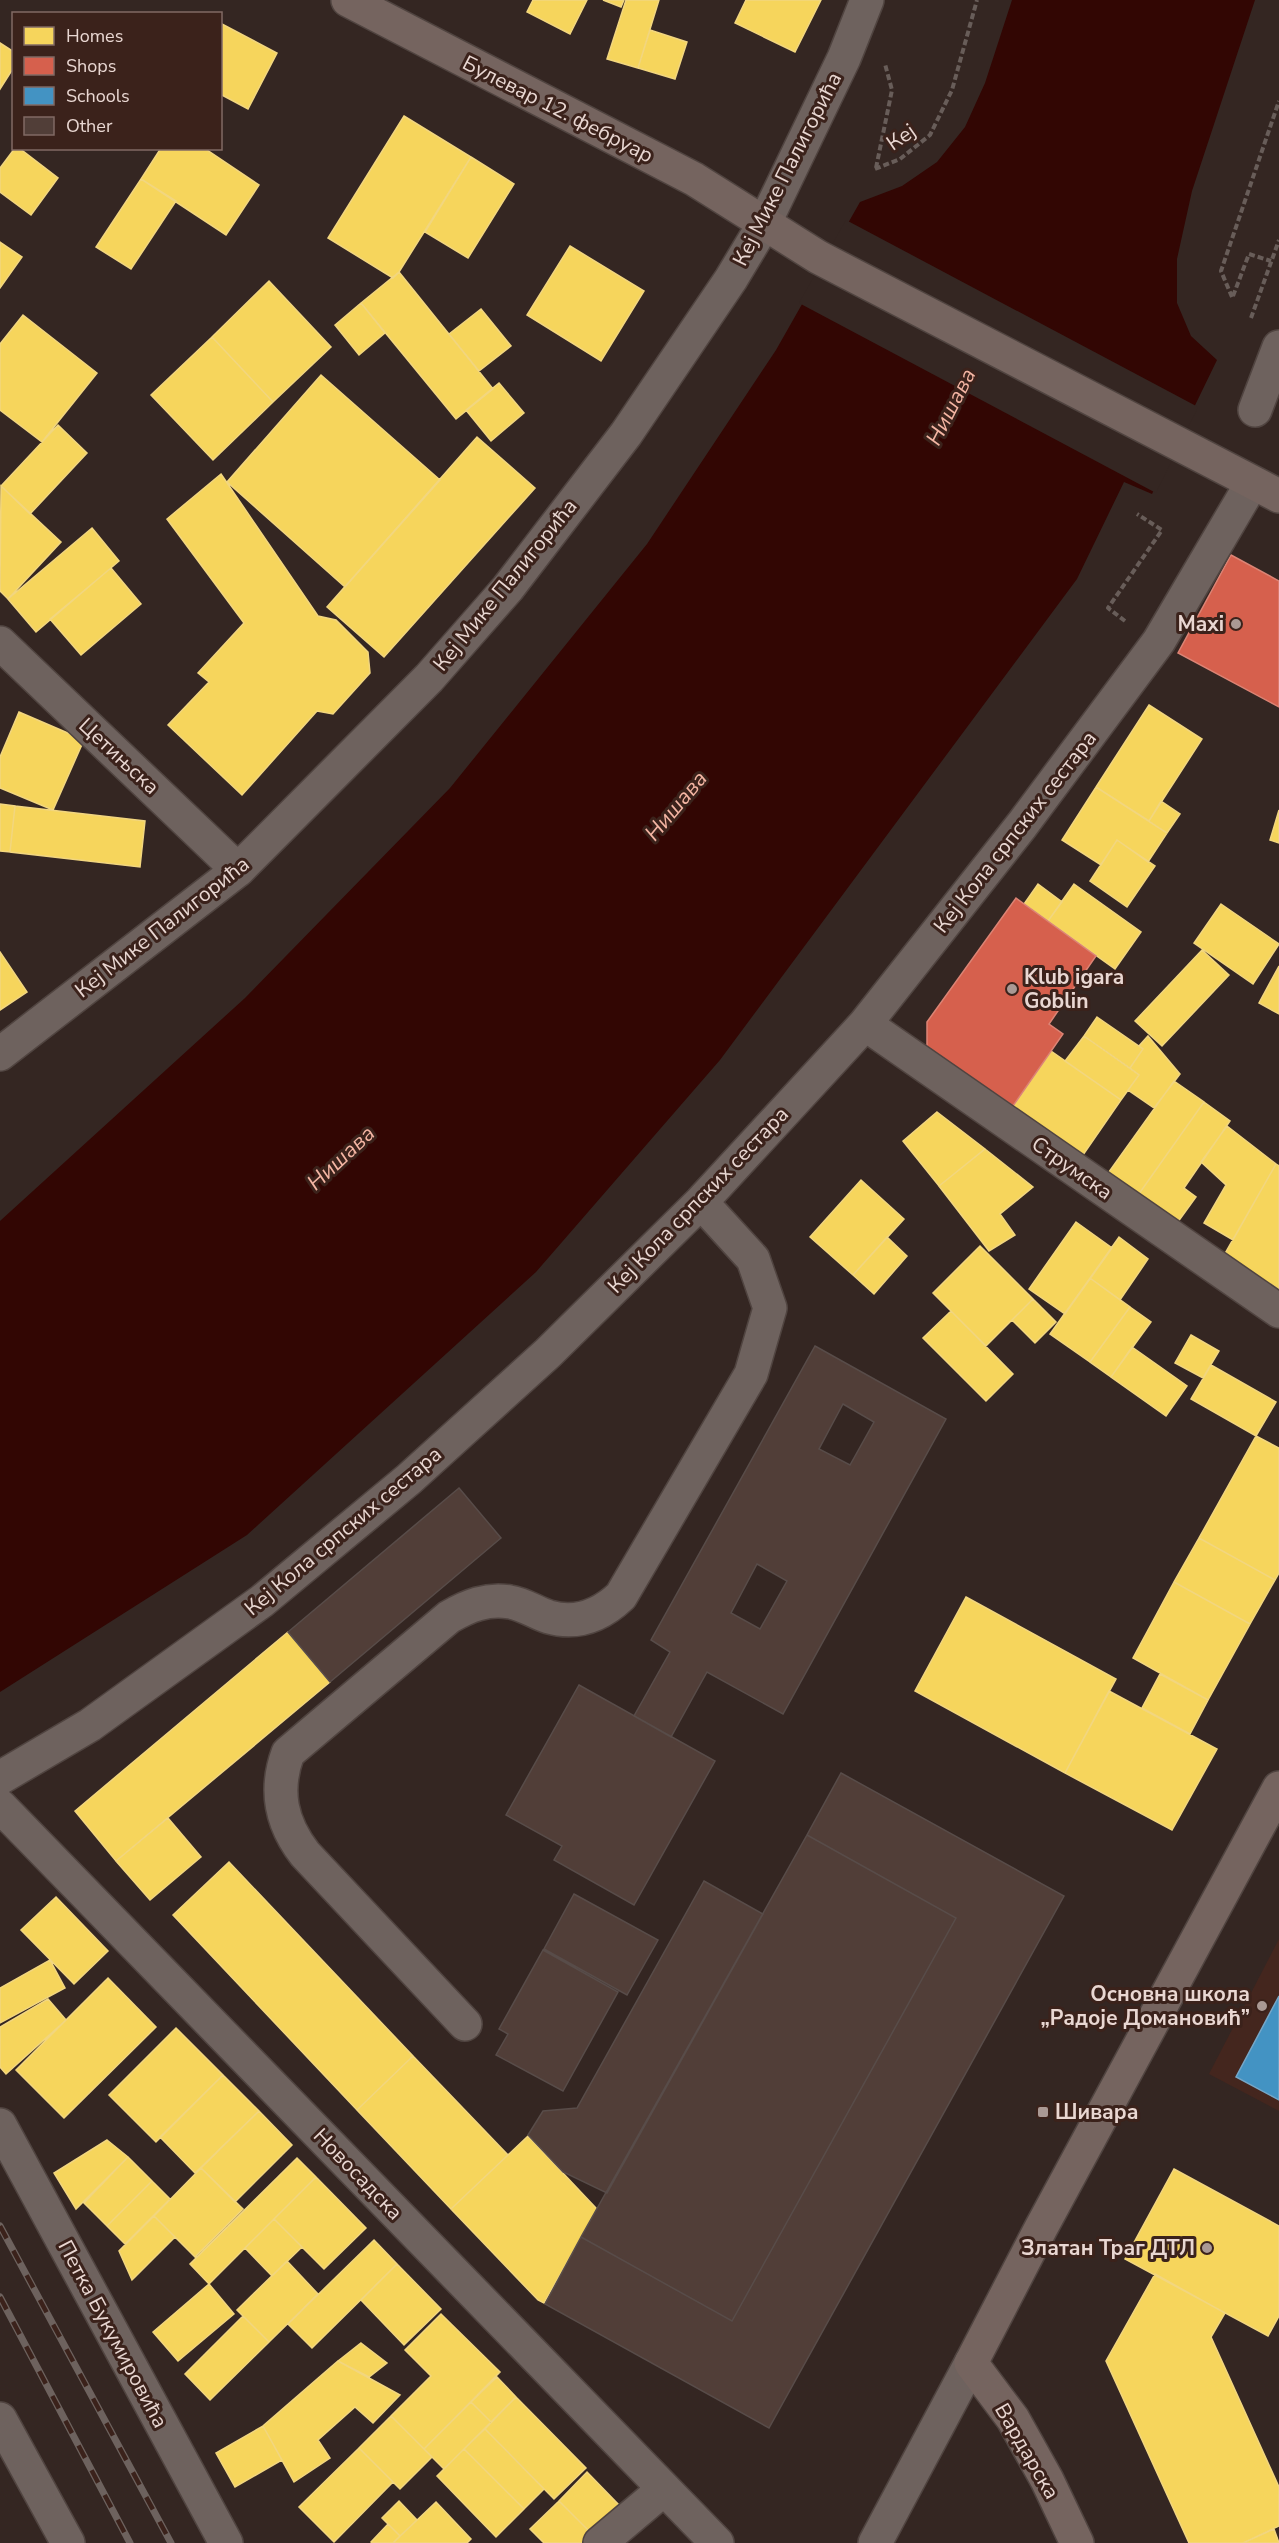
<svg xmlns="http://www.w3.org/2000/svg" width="1279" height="2543" font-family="'Nunito Sans',sans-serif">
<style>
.built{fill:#44261e}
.water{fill:#320603}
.pier{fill:#342622}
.homes{fill:#f6d55c;stroke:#f2d67f;stroke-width:1.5}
.shops{fill:#d6604d;stroke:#dc8475;stroke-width:1.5}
.schools{fill:#4393c3;stroke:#75a7c8;stroke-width:1.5}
.building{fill:#513e38;stroke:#584c49;stroke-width:1.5;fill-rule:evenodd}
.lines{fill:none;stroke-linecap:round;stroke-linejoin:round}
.minor-casing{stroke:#504440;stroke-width:36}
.major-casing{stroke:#504440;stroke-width:36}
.path{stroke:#685d59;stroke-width:4;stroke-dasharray:6 3;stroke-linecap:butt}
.minor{stroke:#6e625e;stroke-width:33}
.major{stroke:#75645f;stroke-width:33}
.rail-casing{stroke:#6d625e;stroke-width:7}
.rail{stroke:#3b221b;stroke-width:4.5;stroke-dasharray:14;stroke-linecap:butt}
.poi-dot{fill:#aa9994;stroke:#3b221b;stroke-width:2}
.labels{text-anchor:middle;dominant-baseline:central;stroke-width:6;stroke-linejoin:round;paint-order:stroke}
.street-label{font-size:21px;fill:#e9d7d2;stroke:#3b221b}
.poi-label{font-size:21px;font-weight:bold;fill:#e9d7d2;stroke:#3b221b;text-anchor:end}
.water-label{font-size:22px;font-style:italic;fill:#f4b5a3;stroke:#3b221b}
</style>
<rect width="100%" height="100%" fill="#342622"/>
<!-- built -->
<path class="built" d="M 1279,1939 L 1279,2111 L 1209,2074 Z"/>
<!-- water -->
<path class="water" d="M 1012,0 L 1255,0 L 1192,191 L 1177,259 L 1177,303 L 1191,336 L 1217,360 L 1152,494 L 1124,482 L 1077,579 L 720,1060 L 536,1272 L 247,1535 L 0,1692 L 0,1221 L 245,998 L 450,788 L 647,544 L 776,350 L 860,202 L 902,186 L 937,162 L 965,127 L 985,83 Z"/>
<!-- pier -->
<path class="pier" d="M 846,220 L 1198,407 L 1156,493 L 799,303 Z"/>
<!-- homes -->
<path class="homes" d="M 533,0 L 587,0 L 570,34 L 527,12 Z
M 603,0 L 624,0 L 621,7 Z
M 626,0 L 659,0 L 638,68 L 607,59 Z
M 746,0 L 821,0 L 795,52 L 735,23 Z
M 220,23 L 277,53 L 248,109 L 220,94 Z
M 650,30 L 687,42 L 675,79 L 638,68 Z
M 0,43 L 14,52 L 14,67 L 0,89 Z
M 404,116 L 471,157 L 399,272 L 393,278 L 328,238 Z
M 15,148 L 19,148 L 58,178 L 31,215 L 0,192 L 0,168 Z
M 161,148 L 204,148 L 259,185 L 226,235 L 141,179 Z
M 471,157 L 514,184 L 468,258 L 425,232 Z
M 141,179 L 176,201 L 131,269 L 96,247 Z
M 0,242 L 22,257 L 0,288 Z
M 570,246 L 644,291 L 601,361 L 527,315 Z
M 399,272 L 493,389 L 456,419 L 361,303 Z
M 269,281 L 331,347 L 273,402 L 212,337 Z
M 361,303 L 385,333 L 359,355 L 335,325 Z
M 481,309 L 511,346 L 479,371 L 449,334 Z
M 23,315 L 97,373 L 42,442 L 0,410 L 0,344 Z
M 212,337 L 273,402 L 213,460 L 151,395 Z
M 321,375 L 440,480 L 345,587 L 227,482 Z
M 499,383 L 524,413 L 491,441 L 466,410 Z
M 58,425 L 87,453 L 30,514 L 1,486 Z
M 477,437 L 535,488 L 384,657 L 327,607 Z
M 221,474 L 318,616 L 336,620 L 368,652 L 370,673 L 333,714 L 317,711 L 242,795 L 168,725 L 209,682 L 198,673 L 244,623 L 167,519 Z
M 1,486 L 61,542 L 8,599 L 0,591 Z
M 92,528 L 119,561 L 36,632 L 8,599 Z
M 111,568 L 141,604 L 81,655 L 50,619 Z
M 1149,705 L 1202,739 L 1149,821 L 1096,787 Z
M 19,712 L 84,740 L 53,810 L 0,788 L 0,757 Z
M 1096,787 L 1167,833 L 1148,862 L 1117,840 L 1101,865 L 1062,840 Z
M 1161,801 L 1180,814 L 1167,833 L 1149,821 Z
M 0,804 L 15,806 L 10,852 L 0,851 Z
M 15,806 L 145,821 L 140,867 L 10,852 Z
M 1279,810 L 1279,843 L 1270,840 Z
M 1117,840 L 1155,866 L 1127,907 L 1090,881 Z
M 1038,884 L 1062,902 L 1048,921 L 1024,904 Z
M 1074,884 L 1141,932 L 1115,969 L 1048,921 Z
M 1221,904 L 1279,944 L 1253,984 L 1194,943 Z
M 1202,950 L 1229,975 L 1162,1046 L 1135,1021 Z
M 0,952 L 27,992 L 0,1010 Z
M 1279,966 L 1279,1014 L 1259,1003 Z
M 1097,1017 L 1143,1049 L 1130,1068 L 1084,1036 Z
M 1084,1036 L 1139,1075 L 1121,1100 L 1065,1061 Z
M 1148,1036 L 1180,1074 L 1154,1108 L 1128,1090 L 1139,1075 L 1130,1068 L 1143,1049 L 1139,1046 Z
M 1051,1051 L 1121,1100 L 1083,1155 L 1013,1106 Z
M 1174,1081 L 1204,1102 L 1136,1198 L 1106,1176 Z
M 1204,1102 L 1230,1121 L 1184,1188 L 1196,1197 L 1175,1226 L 1136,1198 Z
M 937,1112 L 985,1149 L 939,1186 L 903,1141 Z
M 1227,1126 L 1276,1164 L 1233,1240 L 1204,1223 L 1226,1185 L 1201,1162 Z
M 985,1149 L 1033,1187 L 1000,1214 L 1015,1235 L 989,1251 L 939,1186 Z
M 1276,1164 L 1279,1166 L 1279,1289 L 1223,1257 Z
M 861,1180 L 904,1219 L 853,1275 L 810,1237 Z
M 1076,1222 L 1112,1248 L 1065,1314 L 1029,1289 Z
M 887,1237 L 907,1256 L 874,1294 L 853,1275 Z
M 1119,1237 L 1148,1259 L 1120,1300 L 1090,1278 Z
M 980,1246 L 1033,1299 L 986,1346 L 933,1293 Z
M 1090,1278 L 1130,1307 L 1090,1362 L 1050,1334 Z
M 1033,1299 L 1056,1322 L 1035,1343 L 1012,1320 Z
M 1130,1307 L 1151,1322 L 1111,1377 L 1090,1362 Z
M 951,1311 L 1013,1374 L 986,1401 L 923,1338 Z
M 1191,1335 L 1219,1351 L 1203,1378 L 1175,1363 Z
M 1132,1347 L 1187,1386 L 1166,1416 L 1111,1377 Z
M 1211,1365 L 1276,1402 L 1256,1436 L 1191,1399 Z
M 1256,1436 L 1279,1448 L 1279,1573 L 1275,1580 L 1199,1538 Z
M 1199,1538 L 1275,1580 L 1250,1624 L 1174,1582 Z
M 1174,1582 L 1250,1624 L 1208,1700 L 1133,1658 Z
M 966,1597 L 1116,1679 L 1065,1773 L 915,1691 Z
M 288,1632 L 330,1682 L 116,1861 L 75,1811 Z
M 1160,1674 L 1208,1700 L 1190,1734 L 1142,1708 Z
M 1109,1691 L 1217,1749 L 1172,1830 L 1065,1773 Z
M 168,1818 L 201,1857 L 150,1900 L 116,1861 Z
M 229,1862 L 413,2056 L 357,2110 L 173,1915 Z
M 56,1897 L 108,1951 L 74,1984 L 21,1930 Z
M 50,1960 L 65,1988 L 0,2023 L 0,1988 Z
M 108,1978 L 156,2027 L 64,2118 L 16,2070 Z
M 48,1999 L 66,2020 L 6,2074 L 0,2067 L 0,2027 Z
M 176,2028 L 223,2075 L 156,2142 L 109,2095 Z
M 413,2056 L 508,2155 L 451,2209 L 357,2110 Z
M 223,2075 L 259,2111 L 195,2173 L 160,2137 Z
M 259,2111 L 292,2145 L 235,2202 L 201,2168 Z
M 528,2136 L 597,2209 L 544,2303 L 538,2300 L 451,2209 Z
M 107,2140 L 128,2157 L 76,2209 L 54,2173 Z
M 128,2157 L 152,2181 L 107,2226 L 84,2203 Z
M 297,2158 L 316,2177 L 209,2284 L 190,2264 Z
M 201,2168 L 243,2209 L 195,2257 L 154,2216 Z
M 1174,2169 L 1279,2226 L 1279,2316 L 1268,2336 L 1125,2259 Z
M 316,2177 L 366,2228 L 324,2269 L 274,2219 Z
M 152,2181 L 170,2199 L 125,2244 L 107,2226 Z
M 154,2216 L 175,2237 L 132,2280 L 119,2251 Z
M 274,2219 L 302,2247 L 272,2276 L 245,2248 Z
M 374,2240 L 397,2264 L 312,2348 L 288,2324 Z
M 287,2261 L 318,2294 L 269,2342 L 237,2310 Z
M 397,2264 L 441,2309 L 404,2345 L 361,2300 Z
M 1155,2274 L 1225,2313 L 1211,2337 L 1279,2487 L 1279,2526 L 1243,2543 L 1189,2543 L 1106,2361 Z
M 209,2284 L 234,2314 L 178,2361 L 153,2332 Z
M 441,2314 L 500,2372 L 424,2449 L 391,2416 L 431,2376 L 405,2350 Z
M 243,2316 L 269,2342 L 210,2400 L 185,2374 Z
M 361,2343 L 387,2363 L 369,2377 L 338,2361 Z
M 338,2361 L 400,2395 L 373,2423 L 355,2407 L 318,2440 L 330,2458 L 294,2482 L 263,2426 Z
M 497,2377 L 516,2397 L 491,2422 L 471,2402 Z
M 516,2397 L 586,2468 L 554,2499 L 485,2429 Z
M 471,2402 L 491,2422 L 444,2469 L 424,2449 Z
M 391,2416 L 432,2457 L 400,2489 L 359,2448 Z
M 263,2426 L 282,2460 L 235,2487 L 216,2453 Z
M 485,2429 L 544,2489 L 524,2509 L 464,2449 Z
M 359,2448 L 393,2482 L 334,2542 L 299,2507 Z
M 464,2449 L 524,2509 L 496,2537 L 437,2476 Z
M 587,2472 L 620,2506 L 592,2534 L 559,2501 Z
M 399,2501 L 417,2520 L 400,2536 L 382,2518 Z
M 559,2501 L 592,2534 L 582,2543 L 544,2543 L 530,2529 Z
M 436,2502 L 471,2539 L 467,2543 L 393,2543 Z
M 388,2524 L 400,2536 L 393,2543 L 372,2543 L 371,2542 Z
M 1274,2529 L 1279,2543 L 1243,2543 Z"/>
<!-- shops -->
<path class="shops" d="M 1231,555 L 1279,581 L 1279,707 L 1178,653 Z
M 1016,898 L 1096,956 L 1049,1024 L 1063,1034 L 1013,1106 L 927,1047 L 927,1022 Z"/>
<!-- schools -->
<path class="schools" d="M 1279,1996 L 1279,2100 L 1236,2077 Z"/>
<!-- building -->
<path class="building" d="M 815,1346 L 946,1419 L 783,1714 L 707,1672 L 671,1737 L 634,1716 L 670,1652 L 651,1640 ZM 843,1404 L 874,1422 L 850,1465 L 819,1449 ZM 757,1564 L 787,1581 L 760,1629 L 731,1613 Z
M 459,1488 L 501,1538 L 330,1682 L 288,1632 Z
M 579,1685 L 715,1761 L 634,1905 L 554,1860 L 562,1846 L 506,1815 Z
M 841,1773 L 1064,1896 L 769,2428 L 545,2304 L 581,2237 L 732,2321 L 956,1918 L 807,1835 Z
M 807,1835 L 956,1918 L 732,2321 L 581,2237 Z
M 704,1881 L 763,1914 L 607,2193 L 563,2172 L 528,2135 L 543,2111 L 577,2108 Z
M 574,1894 L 658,1940 L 627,1995 L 544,1949 Z
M 543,1950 L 618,1992 L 563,2091 L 496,2055 L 508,2034 L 499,2029 Z"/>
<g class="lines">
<!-- minor casing -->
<g class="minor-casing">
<path id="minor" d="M 1255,410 L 1279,347
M 0,643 L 238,870
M 865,1024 L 1279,1311
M 0,1054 L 238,870 L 429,678 L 508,588 L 626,434 L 731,279 L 764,224 L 844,58 L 867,0
M 0,1778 L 90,1725 L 262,1601 L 409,1479 L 548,1353 L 701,1202 L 865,1024 L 1022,825 L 1159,641 L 1252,483
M 0,1806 L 717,2543
M 465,2024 L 305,1854 C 281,1823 274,1791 288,1753 L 449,1617 C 468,1606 487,1598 510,1602 C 524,1604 536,1613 549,1617 C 577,1625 601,1615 621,1596 L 751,1374 L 770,1308 L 753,1259 L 701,1202
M 0,2125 L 226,2543
M 0,2419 L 68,2543
M 600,2543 L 664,2489
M 875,2543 L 971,2363"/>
</g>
<!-- major casing -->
<g class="major-casing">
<path id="major" d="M 348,0 L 694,179 L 818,257 L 1279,496
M 1077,2543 L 1047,2480 L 1013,2419 L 971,2363 L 1041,2228 L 1279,1788"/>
</g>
<!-- path -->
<path class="path" d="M 876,168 L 892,90 L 885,64
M 875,169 L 900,159 L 930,135 L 952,90 L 977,0
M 1233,296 L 1249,254 L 1271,261
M 1232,297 L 1221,271 L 1279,101
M 1251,318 L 1279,240
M 1125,621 L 1108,608 L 1162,530 L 1137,514"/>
<!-- minor -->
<use href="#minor" class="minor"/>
<!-- major -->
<use href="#major" class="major"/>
<!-- rail casing -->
<g class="rail-casing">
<path id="rail" d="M 0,2226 L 171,2543
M 0,2297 L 130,2543"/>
</g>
<!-- rail -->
<use href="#rail" class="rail"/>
</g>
<!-- markers -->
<g class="poi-dot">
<circle cx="1236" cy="624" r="6"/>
<circle cx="1012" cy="989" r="6"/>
<circle cx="1262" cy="2006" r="6"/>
<rect x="1037" y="2106" width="12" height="12" rx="3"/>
<circle cx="1207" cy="2248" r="6"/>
</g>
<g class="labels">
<!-- street labels -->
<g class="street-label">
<text transform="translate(558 109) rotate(27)">Булевар 12. фебруар</text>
<text transform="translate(901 137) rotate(-35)">Кеј</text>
<text transform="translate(787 169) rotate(-63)">Кеј Мике Палигорића</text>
<text transform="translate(505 585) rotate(-51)">Кеј Мике Палигорића</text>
<text transform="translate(119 756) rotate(43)">Цетињска</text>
<text transform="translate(1015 832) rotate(-52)">Кеј Кола српских сестара</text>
<text transform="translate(162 927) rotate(-38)">Кеј Мике Палигорића</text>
<text transform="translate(1072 1168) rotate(35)">Струмска</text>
<text transform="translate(698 1200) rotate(-46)">Кеј Кола српских сестара</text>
<text transform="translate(343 1531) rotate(-40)">Кеј Кола српских сестара</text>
<text transform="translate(358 2174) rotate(46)">Новосадска</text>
<text transform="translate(113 2334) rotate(62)">Петка Букумировића</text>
<text transform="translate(1027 2451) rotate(60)">Вардарска</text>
</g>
<!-- poi labels -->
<g class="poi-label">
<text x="1224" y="624">Maxi</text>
<text x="1024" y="977" text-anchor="start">Klub igara<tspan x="1024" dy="24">Goblin</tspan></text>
<text x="1250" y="1994">Основна школа<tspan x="1250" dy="24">„Радоје Домановић”</tspan></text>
<text x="1055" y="2112" text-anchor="start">Шивара</text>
<text x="1195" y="2248">Златан Траг ДТЛ</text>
</g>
<!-- water labels -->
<g class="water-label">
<text transform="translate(951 407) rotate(-63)">Нишава</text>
<text transform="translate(676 806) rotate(-50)">Нишава</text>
<text transform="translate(341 1158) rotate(-43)">Нишава</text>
</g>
</g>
<!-- legend -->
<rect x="12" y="12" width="210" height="138" fill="#3b221b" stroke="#816a64" stroke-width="1.5"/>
<rect x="24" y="27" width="30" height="18" fill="#f6d55c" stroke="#816a64" stroke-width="1.5"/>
<text x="66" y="42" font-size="18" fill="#e9d7d2">Homes</text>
<rect x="24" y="57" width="30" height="18" fill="#d6604d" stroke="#816a64" stroke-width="1.5"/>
<text x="66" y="72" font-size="18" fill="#e9d7d2">Shops</text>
<rect x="24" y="87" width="30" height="18" fill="#4393c3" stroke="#816a64" stroke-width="1.5"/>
<text x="66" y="102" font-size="18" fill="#e9d7d2">Schools</text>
<rect x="24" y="117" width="30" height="18" fill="#513e38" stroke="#816a64" stroke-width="1.5"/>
<text x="66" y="132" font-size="18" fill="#e9d7d2">Other</text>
</svg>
